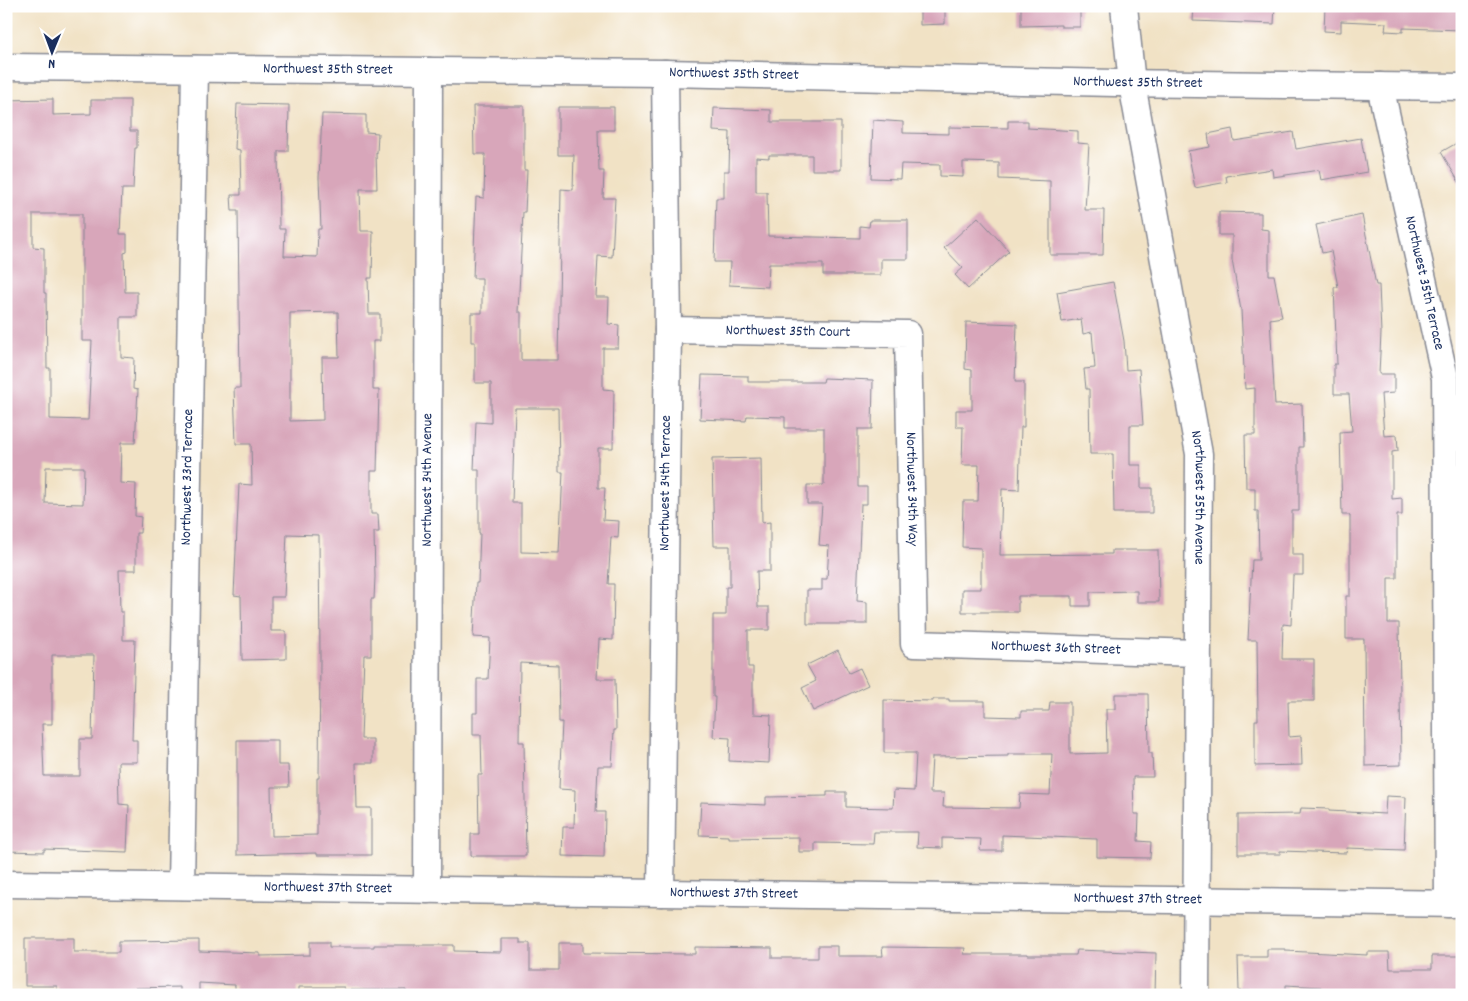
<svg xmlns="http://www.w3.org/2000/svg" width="1468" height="1001" font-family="Dekko,sans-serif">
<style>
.building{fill:#d8a6ba;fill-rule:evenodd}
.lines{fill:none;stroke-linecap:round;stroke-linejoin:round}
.street-casing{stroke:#868892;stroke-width:29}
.street{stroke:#fff;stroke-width:26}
.labels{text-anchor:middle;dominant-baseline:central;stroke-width:4.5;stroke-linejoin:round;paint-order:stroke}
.street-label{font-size:15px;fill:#1b2f5e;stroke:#fff}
</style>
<rect width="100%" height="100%" fill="#fff"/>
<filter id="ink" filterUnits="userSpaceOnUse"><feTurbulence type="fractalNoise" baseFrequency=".02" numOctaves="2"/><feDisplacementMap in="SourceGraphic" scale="10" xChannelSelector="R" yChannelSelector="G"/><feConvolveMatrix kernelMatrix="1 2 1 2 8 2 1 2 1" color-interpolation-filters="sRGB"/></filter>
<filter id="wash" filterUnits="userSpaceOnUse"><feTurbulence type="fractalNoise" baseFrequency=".0096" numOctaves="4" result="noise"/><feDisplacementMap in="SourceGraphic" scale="20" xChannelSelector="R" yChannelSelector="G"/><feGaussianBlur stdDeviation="1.12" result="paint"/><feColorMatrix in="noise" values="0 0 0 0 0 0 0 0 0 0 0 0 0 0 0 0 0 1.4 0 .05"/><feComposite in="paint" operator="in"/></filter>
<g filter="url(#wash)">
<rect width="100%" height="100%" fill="#f1e2c5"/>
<g id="blocks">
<!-- building -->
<path class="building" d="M 920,6 L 945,6 L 945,24 L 920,25 Z
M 1021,6 L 1080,6 L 1080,27 L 1061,27 L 1061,25 L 1021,26 Z
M 1194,6 L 1275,6 L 1274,24 L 1193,21 Z
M 1325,6 L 1462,6 L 1462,30 L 1403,28 L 1403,32 L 1385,31 L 1386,23 L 1341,21 L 1341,32 L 1324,31 Z
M 53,99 L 53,115 L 91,114 L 91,100 L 130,100 L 130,131 L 137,131 L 137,148 L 135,148 L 133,189 L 122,189 L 120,234 L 127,234 L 127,252 L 124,253 L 125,292 L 137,292 L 137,317 L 121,317 L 121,357 L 134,358 L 133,389 L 138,390 L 135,443 L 121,443 L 120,483 L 136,484 L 135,516 L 141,517 L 140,533 L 136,533 L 136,570 L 119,570 L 120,612 L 123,612 L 123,640 L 135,640 L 132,740 L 137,740 L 137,762 L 118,762 L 119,804 L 129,805 L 127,852 L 44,849 L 44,852 L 6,851 L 6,100 ZM 33,214 L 82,214 L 82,341 L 92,341 L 88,420 L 50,419 L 50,368 L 47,368 L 46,293 L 44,293 L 44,248 L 33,247 ZM 46,467 L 84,467 L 83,504 L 45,503 ZM 52,655 L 94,655 L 92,739 L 80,739 L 80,776 L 44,776 L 42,724 L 52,724 Z
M 237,104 L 289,105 L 288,151 L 278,151 L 279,229 L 285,229 L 284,256 L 317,257 L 318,229 L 321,229 L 319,178 L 322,114 L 366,115 L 366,132 L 378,133 L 377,153 L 376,152 L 377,189 L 360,189 L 361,231 L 373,231 L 372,278 L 368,278 L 369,314 L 380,314 L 380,341 L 373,341 L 373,390 L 379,390 L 377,471 L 371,471 L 371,514 L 378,514 L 379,532 L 374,532 L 375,577 L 374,599 L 371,599 L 371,655 L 364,655 L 361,739 L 373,739 L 373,763 L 356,763 L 357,808 L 371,808 L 371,855 L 317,855 L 317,853 L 237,855 L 237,740 L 278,740 L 278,765 L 288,765 L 289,787 L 271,787 L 272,836 L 317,835 L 317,778 L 319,778 L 320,659 L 319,535 L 287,534 L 284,597 L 271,597 L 271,631 L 286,631 L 286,659 L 242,660 L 241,596 L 234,595 L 239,484 L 252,485 L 251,444 L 236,444 L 234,388 L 240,388 L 238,211 L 232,211 L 231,195 L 241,195 L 240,150 L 235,149 ZM 338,312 L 339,357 L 322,357 L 323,420 L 290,421 L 290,313 Z
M 473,106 L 524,106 L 524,170 L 527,170 L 525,212 L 523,212 L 518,312 L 521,312 L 521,360 L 558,360 L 561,189 L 573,190 L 574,155 L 558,155 L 558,107 L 614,107 L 614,130 L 598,130 L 599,171 L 604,171 L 603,198 L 615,198 L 612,257 L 598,256 L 596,297 L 609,297 L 608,324 L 619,325 L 618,348 L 603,348 L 603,389 L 614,390 L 613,448 L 598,448 L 598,488 L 605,488 L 603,520 L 619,521 L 618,538 L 611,537 L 608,584 L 614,584 L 613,640 L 599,639 L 597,679 L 615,679 L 616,730 L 614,730 L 612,766 L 598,766 L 596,812 L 605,812 L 604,857 L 562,856 L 563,827 L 574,827 L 575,790 L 559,789 L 562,722 L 559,722 L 558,665 L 520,663 L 519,742 L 524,742 L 526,856 L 471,856 L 471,834 L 479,834 L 478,775 L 482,775 L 481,735 L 473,735 L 473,713 L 477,713 L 477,679 L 488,679 L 490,638 L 473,637 L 476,583 L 478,583 L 480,533 L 479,533 L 479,470 L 474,470 L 476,422 L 491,423 L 491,383 L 475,383 L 475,342 L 471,342 L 471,313 L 482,313 L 482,278 L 473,278 L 476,197 L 484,198 L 485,154 L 474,154 ZM 515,408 L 558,408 L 559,472 L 563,472 L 559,553 L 521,552 L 521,503 L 512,503 Z
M 714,108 L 771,110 L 771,122 L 841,122 L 841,170 L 812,170 L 812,155 L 769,155 L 769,158 L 756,157 L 756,192 L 767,192 L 768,236 L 860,238 L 860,226 L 869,227 L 870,220 L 908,220 L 908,259 L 881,259 L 881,275 L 823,275 L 823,264 L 769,264 L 768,287 L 729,285 L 730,262 L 714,262 L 716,198 L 724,198 L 724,171 L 729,171 L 730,132 L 713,131 Z
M 873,120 L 903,122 L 903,133 L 949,134 L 949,127 L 1008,128 L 1008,121 L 1028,121 L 1028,128 L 1078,131 L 1078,143 L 1089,144 L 1085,210 L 1104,210 L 1103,255 L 1050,255 L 1050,181 L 999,179 L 999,163 L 963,162 L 963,177 L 940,176 L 940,165 L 901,164 L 900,179 L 871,178 Z
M 1232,129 L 1234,141 L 1293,132 L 1296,149 L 1361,138 L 1367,172 L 1321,180 L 1319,170 L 1273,177 L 1272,169 L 1226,176 L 1227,182 L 1195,188 L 1188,151 L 1210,147 L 1208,134 Z
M 1462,140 L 1462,187 L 1441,152 Z
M 1219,212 L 1261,213 L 1261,229 L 1269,230 L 1269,275 L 1274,275 L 1282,317 L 1270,319 L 1275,405 L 1302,404 L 1303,447 L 1299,447 L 1299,511 L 1292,511 L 1292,555 L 1303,555 L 1303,575 L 1293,575 L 1291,625 L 1283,624 L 1282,659 L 1314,659 L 1314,701 L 1288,701 L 1289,737 L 1301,736 L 1302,765 L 1255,766 L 1255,720 L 1258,720 L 1257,640 L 1248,640 L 1252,560 L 1259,560 L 1258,511 L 1255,511 L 1255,488 L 1246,488 L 1245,435 L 1255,435 L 1255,388 L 1245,389 L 1241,310 L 1232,260 L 1232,235 L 1219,235 Z
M 1362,215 L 1376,285 L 1379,285 L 1381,333 L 1379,374 L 1394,374 L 1394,393 L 1381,394 L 1384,436 L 1397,435 L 1398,451 L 1392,452 L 1392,499 L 1402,498 L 1402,515 L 1397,515 L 1397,578 L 1388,578 L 1388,623 L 1399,623 L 1401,765 L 1365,766 L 1364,639 L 1346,639 L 1346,596 L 1350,596 L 1350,515 L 1342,515 L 1340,432 L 1352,431 L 1349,394 L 1334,394 L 1334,364 L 1337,364 L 1334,287 L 1338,287 L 1331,251 L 1322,253 L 1316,225 Z
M 978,217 L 1009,251 L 968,289 L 955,275 L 963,268 L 944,248 Z
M 1113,282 L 1124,341 L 1126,370 L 1139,369 L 1143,425 L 1130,425 L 1130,465 L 1141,465 L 1141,488 L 1152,488 L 1152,513 L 1114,513 L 1113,454 L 1090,454 L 1089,389 L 1086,389 L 1084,369 L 1095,368 L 1092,332 L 1083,334 L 1081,319 L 1062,322 L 1057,292 Z
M 966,322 L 1017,324 L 1015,382 L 1024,382 L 1024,427 L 1021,427 L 1019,490 L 1002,489 L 1000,555 L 1112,554 L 1112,550 L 1158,550 L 1159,602 L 1137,602 L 1137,591 L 1090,592 L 1090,606 L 1072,606 L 1072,596 L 1018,596 L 1018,612 L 962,612 L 962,589 L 981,589 L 981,548 L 962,547 L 963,501 L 978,501 L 979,465 L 962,465 L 963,427 L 956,427 L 956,410 L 972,410 L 972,370 L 965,369 Z
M 702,375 L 748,376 L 748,382 L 823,382 L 824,378 L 873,380 L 872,429 L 858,429 L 858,487 L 867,487 L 867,504 L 861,504 L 857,601 L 867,602 L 867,624 L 807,624 L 807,590 L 822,590 L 822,579 L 827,579 L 829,546 L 819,545 L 822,504 L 807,504 L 807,485 L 824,485 L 824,428 L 785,428 L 785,417 L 747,416 L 746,421 L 700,419 Z
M 761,458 L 762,523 L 770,522 L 770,571 L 757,571 L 758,607 L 769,607 L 769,630 L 748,630 L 748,667 L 753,667 L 753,714 L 771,715 L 769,763 L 729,761 L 730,738 L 713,737 L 715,697 L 713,697 L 713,615 L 726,615 L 726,587 L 730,587 L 730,546 L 714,546 L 712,459 Z
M 838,650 L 849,673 L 860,668 L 868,685 L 813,711 L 802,688 L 816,681 L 807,665 Z
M 1115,694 L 1148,694 L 1149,753 L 1152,753 L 1153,777 L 1133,777 L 1134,814 L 1139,814 L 1138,841 L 1151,842 L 1150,858 L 1097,857 L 1097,839 L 1002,835 L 1002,851 L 980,851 L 981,839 L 942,838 L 942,848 L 917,847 L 918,832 L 874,832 L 873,844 L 815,843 L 815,852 L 799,852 L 799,837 L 729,838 L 729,836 L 699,835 L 701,802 L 766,805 L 766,797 L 827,796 L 827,792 L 846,792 L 846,807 L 893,808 L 894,790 L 914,791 L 916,753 L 884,753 L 884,700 L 933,701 L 933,699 L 949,699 L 949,701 L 985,701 L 985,716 L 1021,717 L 1021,711 L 1049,711 L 1050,702 L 1070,702 L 1070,754 L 1107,753 L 1106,709 L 1115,709 ZM 1008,754 L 1052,754 L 1050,795 L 1020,794 L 1019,808 L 943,807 L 944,793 L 930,793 L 932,757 L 1008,756 Z
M 1386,796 L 1406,797 L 1404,850 L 1347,848 L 1346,853 L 1280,851 L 1280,854 L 1238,854 L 1238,815 L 1300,814 L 1301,808 L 1329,809 L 1329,811 L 1385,814 Z
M 25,938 L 74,938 L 74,952 L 119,952 L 119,941 L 199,940 L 199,951 L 260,953 L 260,956 L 310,955 L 310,942 L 329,942 L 329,947 L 374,947 L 374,945 L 454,945 L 454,951 L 501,952 L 501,939 L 520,939 L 520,943 L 530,943 L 530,970 L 559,970 L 559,943 L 583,943 L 583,953 L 695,954 L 695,947 L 772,948 L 772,958 L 818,958 L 818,946 L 837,946 L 837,956 L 883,956 L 882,947 L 965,948 L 964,954 L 1028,954 L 1028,955 L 1076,955 L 1077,950 L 1156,953 L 1155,995 L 941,995 L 900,993 L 900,995 L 821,995 L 821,992 L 772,993 L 772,995 L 565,995 L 565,992 L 518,991 L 518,995 L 406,995 L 406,990 L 344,990 L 344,987 L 298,987 L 298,995 L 235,995 L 235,985 L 199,983 L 199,993 L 180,994 L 180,987 L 135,988 L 135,994 L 89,994 L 89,993 L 57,993 L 57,986 L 25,986 Z
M 1267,949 L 1286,949 L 1286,951 L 1367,955 L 1367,952 L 1389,952 L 1390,969 L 1432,969 L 1432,956 L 1462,956 L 1462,995 L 1321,995 L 1321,987 L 1286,985 L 1286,995 L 1255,995 L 1255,991 L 1239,991 L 1238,957 L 1267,957 Z"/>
</g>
</g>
<g filter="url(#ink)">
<use href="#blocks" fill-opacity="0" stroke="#868892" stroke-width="1"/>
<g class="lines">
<!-- street casing -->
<g class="street-casing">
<g id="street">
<path id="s1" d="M 1124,6 L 1132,84 L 1199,454 L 1196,995"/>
<path id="s2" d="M 6,67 L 665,73 L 1115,83 L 1462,87"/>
<path id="s3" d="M 1380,86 L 1445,378 L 1448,904"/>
<path id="s4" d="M 668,330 L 908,334 L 914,644 L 1197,653"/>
<path id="s5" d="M 6,884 L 1462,904"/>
<path id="s6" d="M 181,886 L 195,69"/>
<path id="s7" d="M 427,890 L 429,71"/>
<path id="s8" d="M 661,893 L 668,330 L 665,73"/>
</g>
</g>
<!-- street -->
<use href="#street" class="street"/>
</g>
</g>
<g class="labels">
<!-- street labels -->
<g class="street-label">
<text stroke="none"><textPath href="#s2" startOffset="322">Northwest 35th Street</textPath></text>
<text stroke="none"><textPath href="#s2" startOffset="728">Northwest 35th Street</textPath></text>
<text stroke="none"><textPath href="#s2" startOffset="1132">Northwest 35th Street</textPath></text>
<text stroke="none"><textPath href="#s3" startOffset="202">Northwest 35th Terrace</textPath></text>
<text stroke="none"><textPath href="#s4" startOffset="120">Northwest 35th Court</textPath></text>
<text stroke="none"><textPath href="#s6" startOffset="409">Northwest 33rd Terrace</textPath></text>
<text stroke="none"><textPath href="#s7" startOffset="410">Northwest 34th Avenue</textPath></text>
<text stroke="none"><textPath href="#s8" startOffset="410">Northwest 34th Terrace</textPath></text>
<text stroke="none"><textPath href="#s4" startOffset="395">Northwest 34th Way</textPath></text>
<text stroke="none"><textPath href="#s1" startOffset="498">Northwest 35th Avenue</textPath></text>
<text stroke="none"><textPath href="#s4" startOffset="692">Northwest 36th Street</textPath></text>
<text stroke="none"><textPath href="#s5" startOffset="322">Northwest 37th Street</textPath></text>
<text stroke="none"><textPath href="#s5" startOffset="728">Northwest 37th Street</textPath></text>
<text stroke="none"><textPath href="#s5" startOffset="1132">Northwest 37th Street</textPath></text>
</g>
</g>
<!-- margin -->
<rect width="1468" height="1001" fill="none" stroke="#fff" stroke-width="25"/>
<!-- north arrow -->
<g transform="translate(52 52) rotate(181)" stroke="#ffffff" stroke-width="4" paint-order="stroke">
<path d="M0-4L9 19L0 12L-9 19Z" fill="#1b2f5e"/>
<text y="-8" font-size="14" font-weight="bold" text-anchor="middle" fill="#1b2f5e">N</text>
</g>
</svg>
